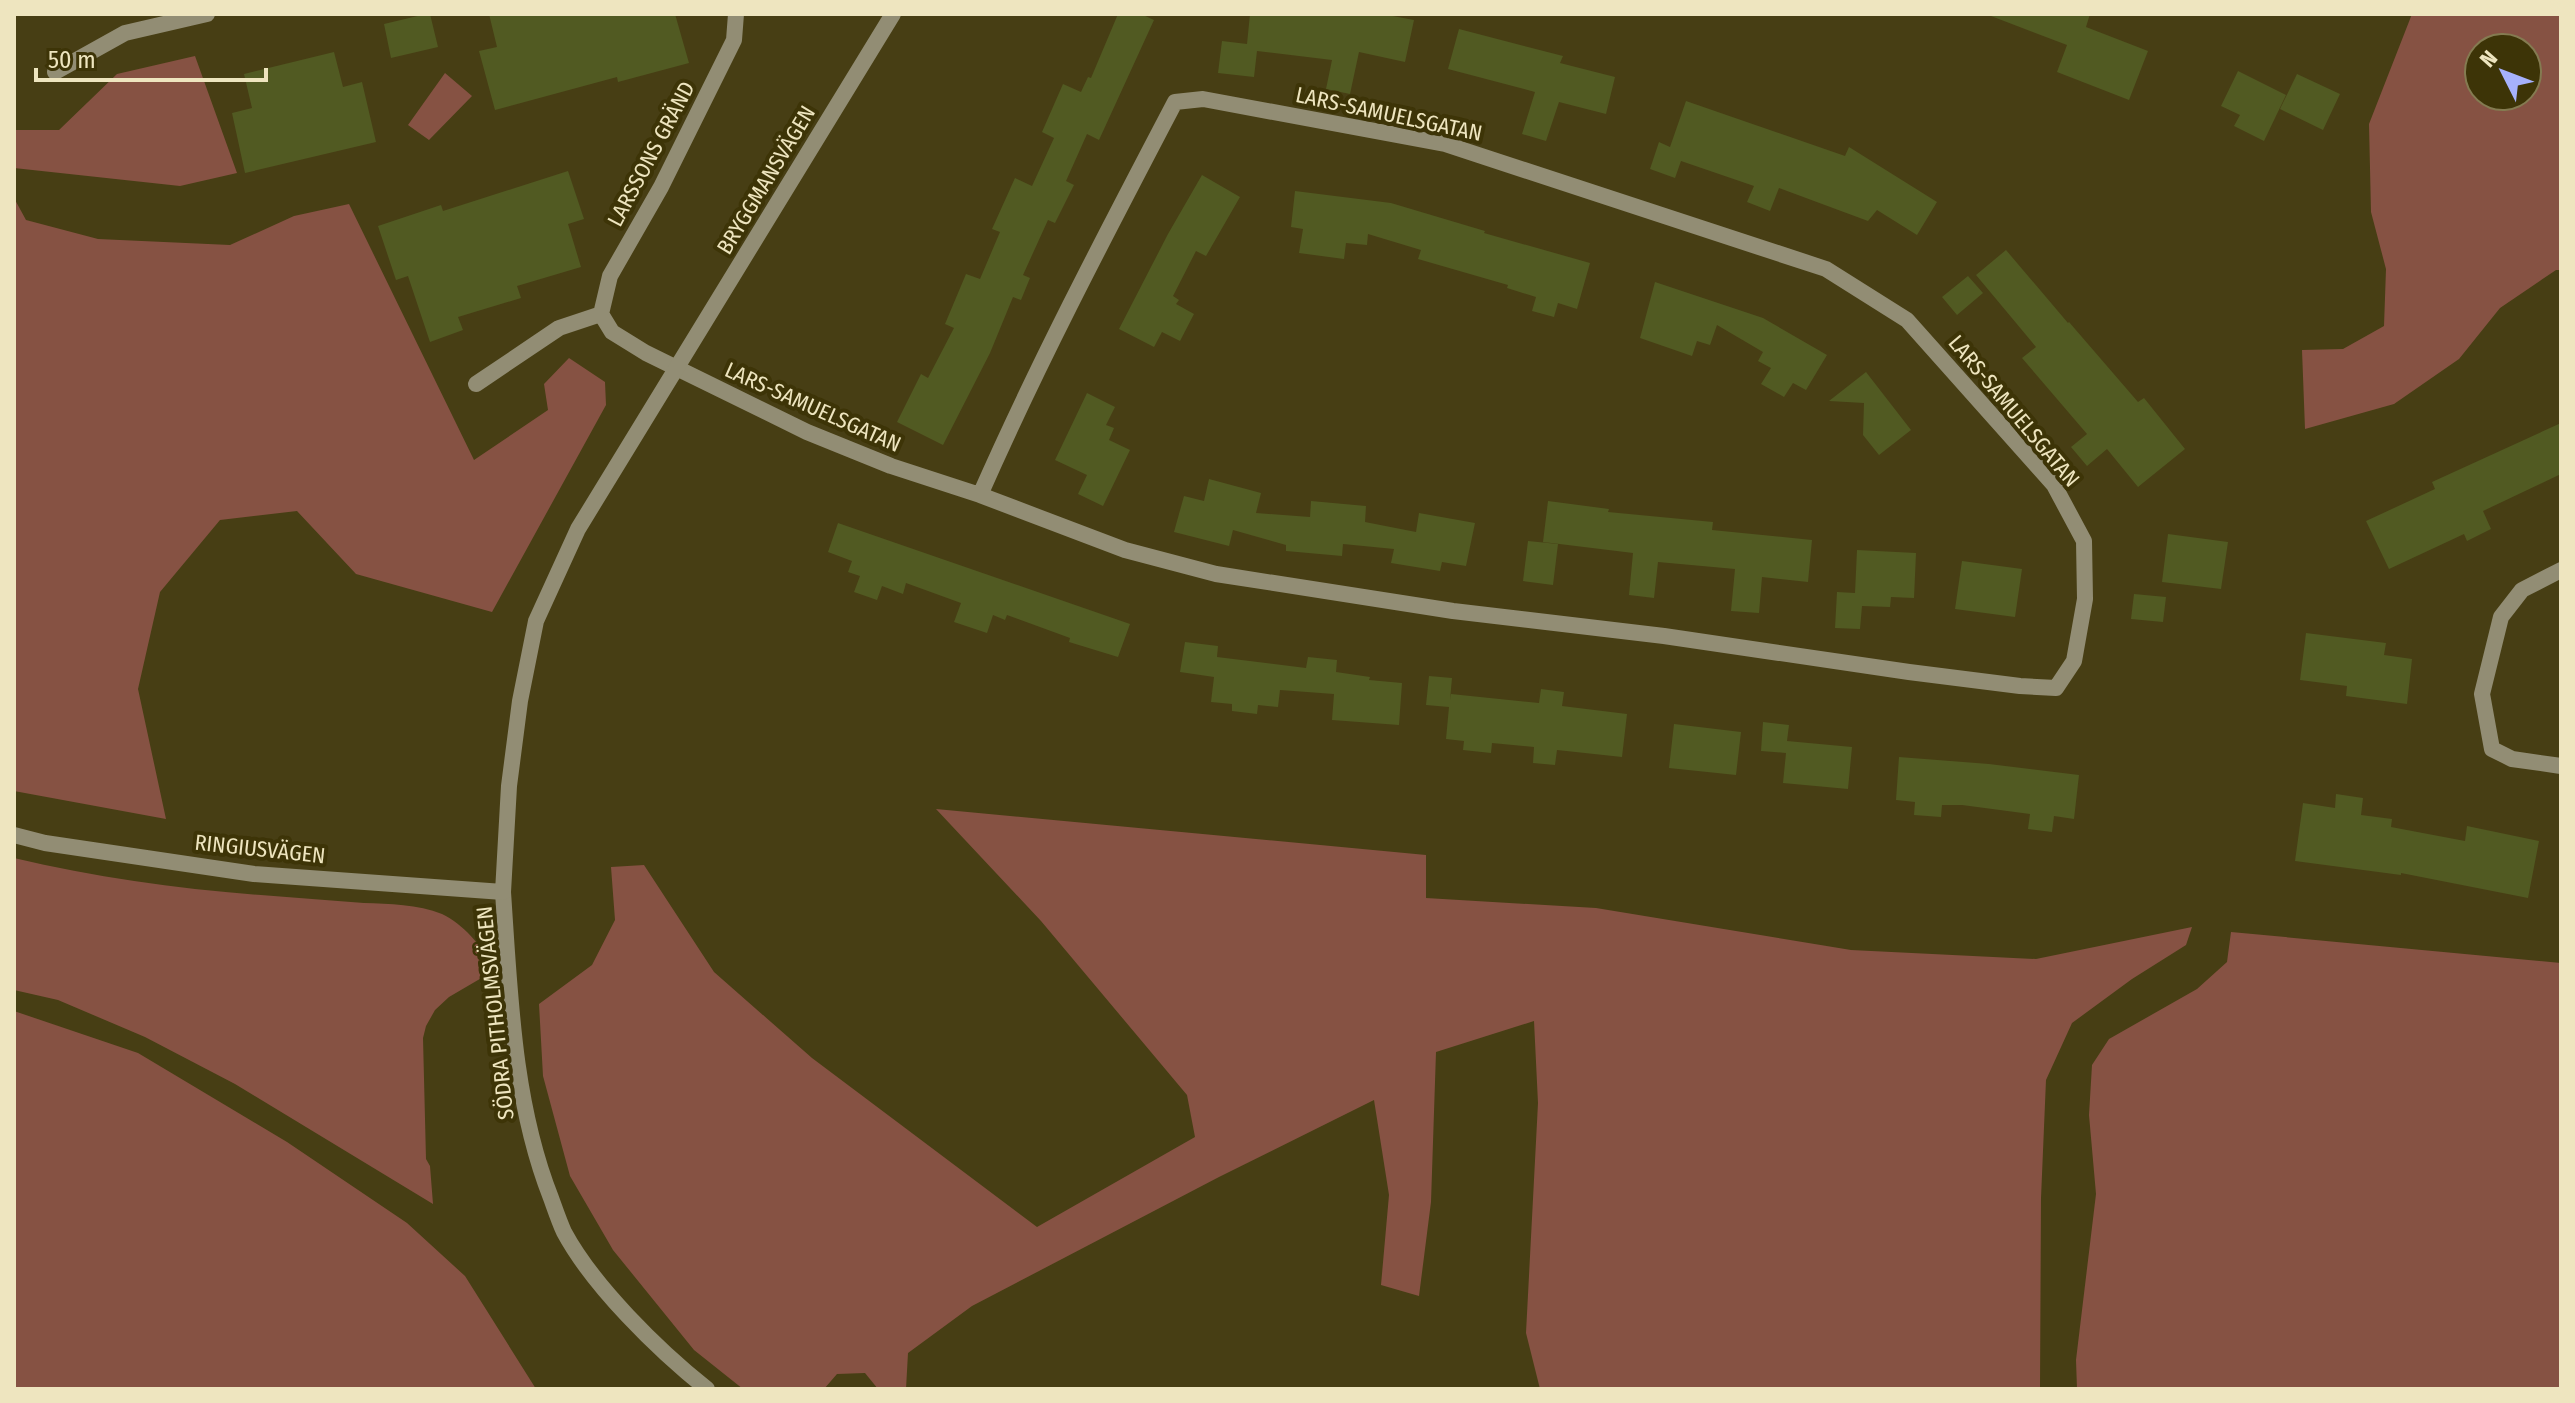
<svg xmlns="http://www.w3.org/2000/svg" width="2575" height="1403" font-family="'Fira Sans Condensed',sans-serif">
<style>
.green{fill:#865243;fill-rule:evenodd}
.building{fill:#515a22}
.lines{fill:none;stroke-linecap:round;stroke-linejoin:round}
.minor{stroke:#928d74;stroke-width:16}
.tertiary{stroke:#928d74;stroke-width:16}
.labels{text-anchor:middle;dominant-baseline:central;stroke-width:8;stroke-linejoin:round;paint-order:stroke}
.street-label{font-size:22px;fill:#eee5bf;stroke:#3d3407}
</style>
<rect width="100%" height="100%" fill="#473e14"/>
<!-- green -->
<path class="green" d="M 2412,14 L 2561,14 L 2561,270 L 2556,270 L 2500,308 L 2459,359 L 2394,404 L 2305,429 L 2302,350 L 2343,349 L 2384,326 L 2386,269 L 2371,212 L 2369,124 ZM 2479,48 L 2527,48 L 2527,96 L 2479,96 Z
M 195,56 L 237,173 L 180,186 L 14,168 L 14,128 L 16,130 L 59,130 L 117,74 Z
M 445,73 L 472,96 L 429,140 L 408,125 Z
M 14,198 L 26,220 L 98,239 L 230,245 L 294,216 L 349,204 L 474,460 L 548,410 L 544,384 L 569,358 L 605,382 L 606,405 L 492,612 L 356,574 L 297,511 L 220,520 L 160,592 L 138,689 L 166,819 L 14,791 Z
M 936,809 L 1426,855 L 1426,898 L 1596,908 L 1851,950 L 2036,959 L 2192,927 L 2186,945 L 2132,979 L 2072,1023 L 2046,1080 L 2041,1198 L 2040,1389 L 1540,1389 L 1526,1333 L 1538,1103 L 1534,1021 L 1436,1052 L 1431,1202 L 1419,1296 L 1381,1285 L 1389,1195 L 1374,1100 L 1219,1177 L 972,1306 L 908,1353 L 906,1389 L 878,1389 L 865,1373 L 837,1374 L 824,1389 L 743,1389 L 694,1350 L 613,1250 L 570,1176 L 543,1076 L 539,1004 L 592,965 L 615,920 L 611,867 L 644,865 L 714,972 L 812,1058 L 1037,1227 L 1195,1137 L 1187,1095 L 1041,921 Z
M 14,858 C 95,877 178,889 261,895 C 295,898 329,900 364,903 C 389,904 418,904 442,914 C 463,924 482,946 492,966 L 490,973 L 449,997 L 435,1010 L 426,1026 L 423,1038 L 426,1159 L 430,1166 L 433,1204 L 235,1084 L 145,1037 L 58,1000 L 14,990 Z
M 2231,932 L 2561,963 L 2561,1389 L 2077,1389 L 2076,1360 L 2096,1194 L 2089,1115 L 2092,1065 L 2109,1039 L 2197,989 L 2227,962 Z
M 14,1011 L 138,1053 L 287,1142 L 407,1223 L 465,1276 L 536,1389 L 14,1389 Z"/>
<!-- building -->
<path class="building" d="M 426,14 L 430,14 L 438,47 L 391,58 L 384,24 Z
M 489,14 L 675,14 L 689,63 L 618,82 L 617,77 L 495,110 L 479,51 L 497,47 Z
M 1118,14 L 1141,14 L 1154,20 L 1099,140 L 1087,134 L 1066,181 L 1074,185 L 1055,223 L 1048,220 L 1023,275 L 1030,278 L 1021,300 L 1013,297 L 990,353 L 943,445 L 897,422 L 921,374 L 928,378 L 954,328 L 945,324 L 966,274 L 980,279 L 1000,232 L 992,229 L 1015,178 L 1032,186 L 1054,138 L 1042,132 L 1063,84 L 1081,92 L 1088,77 L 1091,78 Z
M 1250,14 L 1382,14 L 1414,20 L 1405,62 L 1359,52 L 1350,94 L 1326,89 L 1332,60 L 1257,51 L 1254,77 L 1218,73 L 1222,41 L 1247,44 Z
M 1991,14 L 2090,14 L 2086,27 L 2148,51 L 2129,100 L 2057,72 L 2067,45 L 1991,16 Z
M 1459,29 L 1563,56 L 1560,63 L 1615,77 L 1606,114 L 1559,102 L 1546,141 L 1522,134 L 1535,92 L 1448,69 Z
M 334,52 L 343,87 L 362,82 L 376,142 L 245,173 L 232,113 L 252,108 L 244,74 Z
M 2238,71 L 2286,95 L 2264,141 L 2234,126 L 2240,115 L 2221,106 Z
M 2297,74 L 2340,94 L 2323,130 L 2280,109 Z
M 1686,101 L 1845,156 L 1849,147 L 1937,202 L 1917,235 L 1877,210 L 1868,221 L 1779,188 L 1770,211 L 1747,202 L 1754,186 L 1681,161 L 1675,178 L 1650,169 L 1659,142 L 1670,147 Z
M 568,171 L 584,219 L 568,224 L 581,267 L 517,286 L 521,298 L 458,317 L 463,330 L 430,342 L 408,276 L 396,280 L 378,226 L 441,205 L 443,211 Z
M 1202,175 L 1240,197 L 1206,256 L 1196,251 L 1173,296 L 1179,300 L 1176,304 L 1194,314 L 1180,341 L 1162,332 L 1154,347 L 1119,329 L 1168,234 Z
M 1295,191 L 1391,203 L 1485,231 L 1484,233 L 1590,263 L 1577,309 L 1558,303 L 1554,317 L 1532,311 L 1536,297 L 1507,288 L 1508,285 L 1418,259 L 1421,250 L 1368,234 L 1367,245 L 1346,243 L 1344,259 L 1299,253 L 1303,229 L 1291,227 Z
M 2006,250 L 2068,323 L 2069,322 L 2138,402 L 2144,398 L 2185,449 L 2138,487 L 2107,449 L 2087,466 L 2071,447 L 2087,434 L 2022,358 L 2036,347 L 1976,275 Z
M 1968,276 L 1983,293 L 1957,315 L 1942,297 Z
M 1655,282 L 1763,318 L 1827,355 L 1806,390 L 1793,383 L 1784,397 L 1761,384 L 1771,368 L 1758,361 L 1763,352 L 1717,325 L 1710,345 L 1697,341 L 1692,356 L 1640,338 Z
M 1866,372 L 1911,430 L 1879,455 L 1863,435 L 1864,403 L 1829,401 Z
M 1087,393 L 1115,407 L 1106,425 L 1114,428 L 1109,440 L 1130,450 L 1103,506 L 1078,494 L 1087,475 L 1055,460 Z
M 2561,423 L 2561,474 L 2483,511 L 2491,529 L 2467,541 L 2464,534 L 2389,569 L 2366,521 L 2435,489 L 2432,482 Z
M 1209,479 L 1261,493 L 1256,513 L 1310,517 L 1311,501 L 1366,506 L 1365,522 L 1416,532 L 1419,513 L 1475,523 L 1466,566 L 1442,562 L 1440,571 L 1391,563 L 1394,549 L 1343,544 L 1342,556 L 1286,551 L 1286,545 L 1233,530 L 1229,546 L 1174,532 L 1184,496 L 1204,501 Z
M 1548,501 L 1609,509 L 1608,512 L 1713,522 L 1712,530 L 1812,540 L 1808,582 L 1762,577 L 1759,613 L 1731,611 L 1735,569 L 1658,562 L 1654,598 L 1629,595 L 1633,553 L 1543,542 Z
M 838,523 L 1130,624 L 1118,657 L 1069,642 L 1070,638 L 1007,615 L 1005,620 L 993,615 L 987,633 L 954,622 L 961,603 L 906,583 L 903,594 L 882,586 L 877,600 L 854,592 L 860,576 L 848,572 L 852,561 L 828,552 Z
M 2168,534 L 2228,542 L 2221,589 L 2162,582 Z
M 1528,541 L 1558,544 L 1553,585 L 1523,581 Z
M 1857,550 L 1916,553 L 1914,598 L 1891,597 L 1890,607 L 1862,606 L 1860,629 L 1835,628 L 1837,592 L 1855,593 Z
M 1962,561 L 2022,569 L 2015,617 L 1955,609 Z
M 2134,594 L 2166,597 L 2163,622 L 2131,619 Z
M 2306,633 L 2386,643 L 2384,655 L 2412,659 L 2407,704 L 2346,696 L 2347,686 L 2300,680 Z
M 1185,642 L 1218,646 L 1217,657 L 1306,668 L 1308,657 L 1337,660 L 1336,672 L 1370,677 L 1369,680 L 1402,683 L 1399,725 L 1332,720 L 1334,694 L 1280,690 L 1278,707 L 1258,705 L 1257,714 L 1232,711 L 1232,704 L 1211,702 L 1214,677 L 1180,672 Z
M 1429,676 L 1452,678 L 1450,700 L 1451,694 L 1539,703 L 1541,689 L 1564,692 L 1562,706 L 1627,714 L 1622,757 L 1557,750 L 1555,765 L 1533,763 L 1534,747 L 1492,743 L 1491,753 L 1463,750 L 1464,741 L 1446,739 L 1449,707 L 1426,705 Z
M 1763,722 L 1789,725 L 1787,741 L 1852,747 L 1848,789 L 1783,783 L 1786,753 L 1761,751 Z
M 1674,724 L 1741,732 L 1736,775 L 1669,768 Z
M 1899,757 L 1989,764 L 2079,775 L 2074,819 L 2054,816 L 2052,832 L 2028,829 L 2030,814 L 1962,805 L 1942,805 L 1941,817 L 1914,815 L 1915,802 L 1896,800 Z
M 2336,794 L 2363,798 L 2361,815 L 2392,819 L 2391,827 L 2465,841 L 2467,826 L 2539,841 L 2528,898 L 2401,873 L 2401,875 L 2295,861 L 2303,803 L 2335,808 Z"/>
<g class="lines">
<!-- minor -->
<path class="minor" d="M 736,14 L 734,40 L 661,187 L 610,276 L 601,314 L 612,332 L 646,353 L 807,432 L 891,466 L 980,495 L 1125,550 L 1216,574 L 1453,611 L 1664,636 L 1909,672 L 2020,686 L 2056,688 L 2074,661 L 2085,599 L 2084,541 L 2054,485 L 1907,320 L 1826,269 L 1445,144 L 1203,99 L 1175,102 C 1107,232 1039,361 980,495
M 55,72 L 125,33 L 207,14
M 476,384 L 559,328 L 601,314
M 2561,570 L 2522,590 L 2501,617 L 2482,694 L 2492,749 L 2512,759 L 2561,766
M 503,892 C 510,994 513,1102 551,1198 C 555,1209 559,1221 564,1232 C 593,1286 658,1350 707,1389"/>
<!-- tertiary -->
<path class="tertiary" d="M 14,835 L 45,843 L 254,874 L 503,892 L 509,786 L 520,701 L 536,621 L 578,529 L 893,14"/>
</g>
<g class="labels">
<!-- street labels -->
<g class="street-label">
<text transform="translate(1389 114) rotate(12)">LARS-SAMUELSGATAN</text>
<text transform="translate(651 154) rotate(-62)">LARSSONS GRÄND</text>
<text transform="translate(766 180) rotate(-59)">BRYGGMANSVÄGEN</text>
<text transform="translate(813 407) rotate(24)">LARS-SAMUELSGATAN</text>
<text transform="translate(2014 411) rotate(50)">LARS-SAMUELSGATAN</text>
<text transform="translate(260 849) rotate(6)">RINGIUSVÄGEN</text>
<text transform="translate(495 1013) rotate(-96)">SÖDRA PITHOLMSVÄGEN</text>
</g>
</g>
<!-- border -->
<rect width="2575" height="1403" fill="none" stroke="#eee5bf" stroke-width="32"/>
<!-- north arrow -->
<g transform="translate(2503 72) rotate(312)"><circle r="38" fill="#3d3407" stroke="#847b51" stroke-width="2"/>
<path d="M0-6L14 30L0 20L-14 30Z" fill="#a6b1fc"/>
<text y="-12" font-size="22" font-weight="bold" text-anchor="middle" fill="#eee5bf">N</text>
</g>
<!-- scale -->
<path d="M36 68v12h230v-12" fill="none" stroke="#eee5bf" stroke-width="4"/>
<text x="48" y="68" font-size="24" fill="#eee5bf" stroke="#3d3407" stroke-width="6" paint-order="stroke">50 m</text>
</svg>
